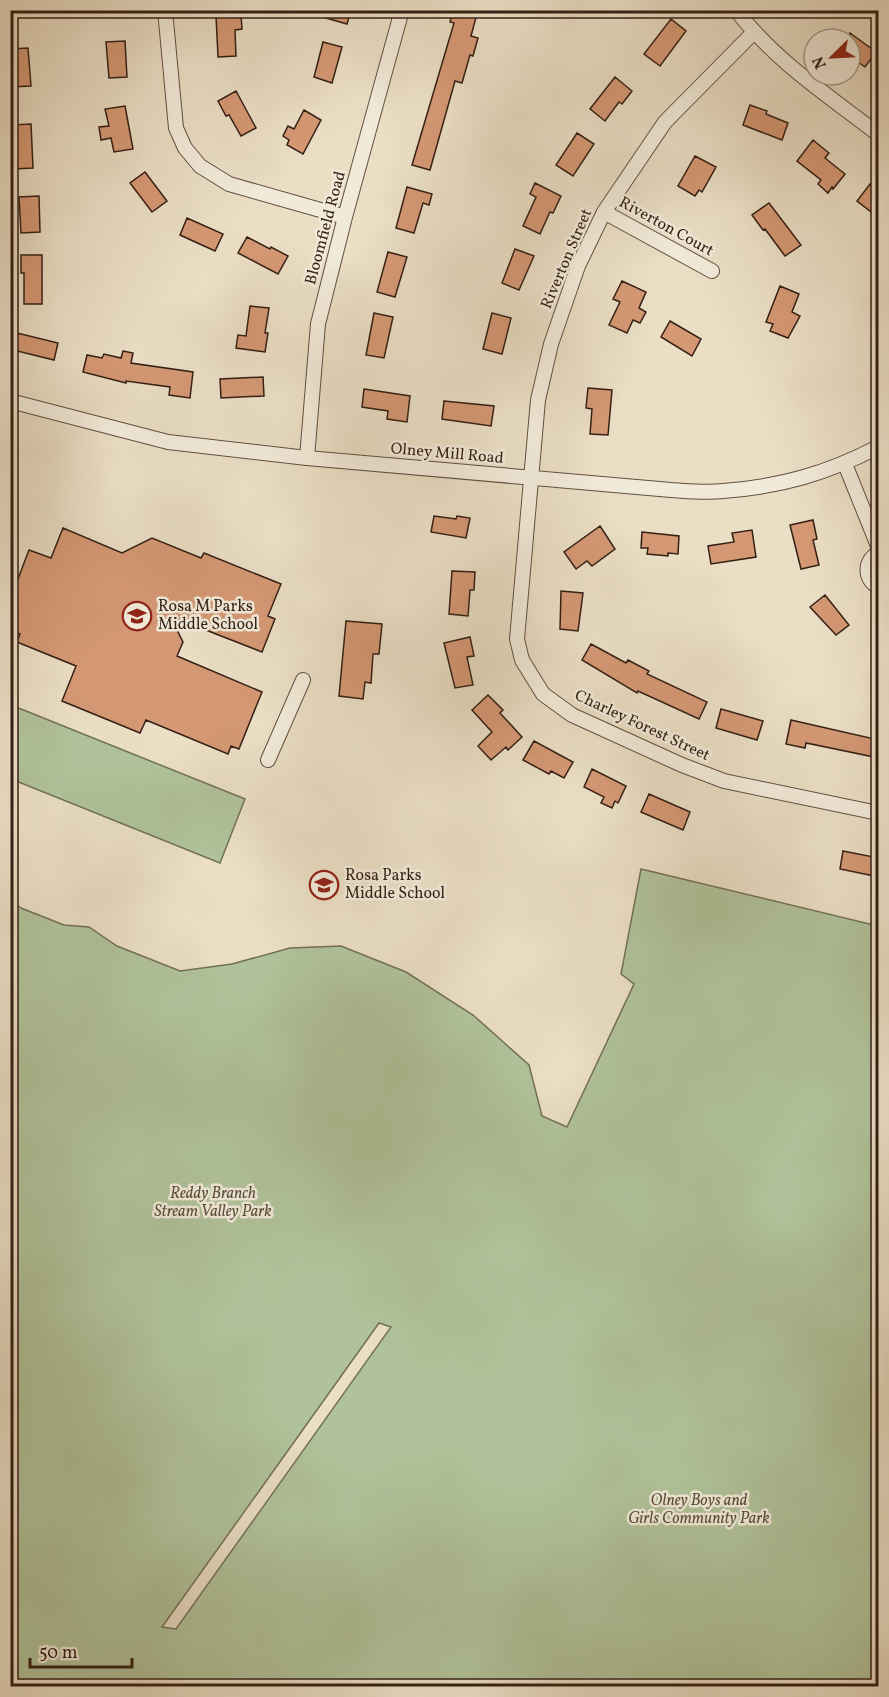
<svg xmlns="http://www.w3.org/2000/svg" width="889" height="1697" font-family="Vollkorn,serif">
<style>
.green{fill:#b0c29a;stroke:#727057;stroke-width:1.5;fill-rule:evenodd}
.building{fill:#d49874;stroke:#341f14;stroke-width:1.5}
.lines{fill:none;stroke-linecap:round;stroke-linejoin:round}
.minor-casing{stroke:#624f40;stroke-width:16}
.minor{stroke:#f1ead9;stroke-width:14}
.labels{text-anchor:middle;dominant-baseline:central;stroke-width:5;stroke-linejoin:round;paint-order:stroke}
.street-label{font-size:16px;fill:#341f14;stroke:#f1ead9}
.poi-label{font-size:16px;fill:#341f14;stroke:#f1ead9;text-anchor:start}
.park-label{font-size:16px;font-style:italic;fill:#59503c;stroke:#f1ead9}
</style>
<rect width="100%" height="100%" fill="#eadec5"/>
<filter id="stains"><feTurbulence type="fractalNoise" baseFrequency=".00333" numOctaves="4"/><feColorMatrix values="0 0 0 0 .2 0 0 0 0 .09 0 0 0 0 .02 0 0 0 .5 -.17"/></filter>
<radialGradient id="worn" r=".72"><stop offset=".6" stop-color="#630" stop-opacity="0"/><stop offset="1" stop-color="#630" stop-opacity=".3"/></radialGradient>
<!-- green -->
<path class="green" d="M 11,705 L 245,799 L 220,863 L 11,779 Z
M 641,869 L 878,926 L 878,1686 L 11,1686 L 11,900 L 21,908 L 64,925 L 89,927 L 117,946 L 180,971 L 232,964 L 290,948 L 341,946 L 406,972 L 473,1015 L 529,1065 L 542,1116 L 567,1127 L 634,984 L 621,974 ZM 379,1323 L 391,1327 L 176,1629 L 162,1627 Z"/>
<!-- building -->
<path class="building" d="M 313,10 L 351,10 L 347,24 L 312,14 Z
M 453,10 L 478,10 L 471,36 L 478,38 L 473,56 L 470,55 L 462,83 L 455,81 L 430,170 L 412,165 L 454,23 L 450,22 Z
M 241,15 L 242,29 L 235,30 L 236,56 L 218,57 L 216,16 Z
M 671,19 L 686,31 L 660,66 L 644,54 Z
M 850,33 L 876,52 L 865,67 L 850,56 Z
M 125,41 L 127,77 L 109,78 L 106,42 Z
M 323,42 L 342,47 L 332,83 L 314,77 Z
M 28,48 L 31,86 L 11,87 L 10,49 Z
M 615,77 L 632,91 L 622,104 L 619,102 L 605,121 L 590,109 Z
M 236,91 L 256,128 L 241,136 L 229,115 L 226,116 L 218,101 Z
M 750,105 L 767,111 L 766,114 L 788,123 L 782,140 L 743,125 Z
M 125,106 L 133,149 L 114,152 L 111,138 L 101,140 L 99,127 L 109,126 L 105,109 Z
M 304,110 L 321,120 L 303,154 L 287,145 L 289,140 L 283,136 L 288,126 L 294,129 Z
M 31,124 L 33,168 L 14,169 L 12,125 Z
M 577,133 L 594,144 L 573,176 L 556,165 Z
M 813,140 L 829,153 L 825,158 L 845,174 L 833,189 L 832,187 L 828,193 L 818,184 L 821,180 L 797,161 Z
M 695,156 L 716,167 L 702,192 L 699,190 L 695,196 L 678,186 Z
M 145,172 L 167,201 L 152,212 L 130,183 Z
M 535,183 L 561,196 L 553,213 L 550,212 L 540,234 L 523,226 L 536,197 L 530,194 Z
M 870,184 L 879,191 L 879,218 L 857,201 Z
M 407,187 L 432,194 L 429,205 L 423,203 L 414,233 L 396,228 Z
M 39,196 L 40,232 L 21,233 L 19,197 Z
M 769,203 L 801,245 L 785,256 L 765,229 L 763,230 L 752,215 Z
M 187,218 L 223,234 L 215,251 L 180,235 Z
M 247,237 L 270,249 L 271,247 L 288,256 L 278,274 L 238,253 Z
M 515,249 L 534,256 L 519,290 L 502,283 Z
M 388,252 L 407,257 L 395,297 L 377,292 Z
M 21,255 L 42,255 L 42,304 L 24,304 L 24,273 L 21,273 Z
M 622,281 L 646,292 L 639,308 L 646,312 L 640,323 L 633,320 L 627,333 L 609,325 L 620,302 L 613,299 Z
M 780,286 L 799,294 L 792,312 L 800,316 L 788,338 L 770,331 L 773,324 L 766,322 Z
M 250,306 L 269,308 L 265,333 L 268,333 L 265,352 L 236,348 L 238,335 L 246,336 Z
M 374,313 L 393,317 L 384,358 L 366,355 Z
M 492,313 L 511,318 L 502,354 L 483,349 Z
M 670,321 L 701,339 L 692,356 L 661,337 Z
M 17,333 L 58,343 L 54,360 L 13,350 Z
M 123,351 L 133,353 L 131,363 L 193,372 L 190,398 L 169,395 L 170,387 L 126,381 L 126,383 L 83,372 L 87,355 L 102,358 L 104,354 L 121,358 Z
M 263,377 L 264,396 L 221,398 L 220,379 Z
M 588,388 L 612,390 L 608,435 L 590,434 L 592,409 L 586,408 Z
M 364,389 L 410,396 L 407,422 L 387,419 L 388,411 L 362,407 Z
M 444,401 L 494,406 L 491,426 L 442,419 Z
M 434,516 L 456,519 L 457,516 L 470,518 L 466,538 L 431,532 Z
M 813,520 L 817,539 L 813,540 L 819,565 L 801,569 L 790,525 Z
M 600,526 L 615,549 L 592,566 L 587,561 L 576,569 L 564,552 Z
M 63,528 L 122,553 L 152,538 L 201,558 L 204,553 L 281,584 L 268,616 L 275,619 L 262,652 L 170,616 L 183,642 L 177,656 L 262,692 L 239,749 L 231,746 L 228,754 L 146,720 L 140,733 L 62,701 L 76,666 L 17,642 L 20,634 L 10,630 L 10,600 L 29,550 L 51,558 Z
M 752,530 L 756,557 L 711,564 L 708,546 L 734,542 L 732,533 Z
M 642,532 L 679,536 L 678,554 L 668,553 L 668,556 L 647,554 L 648,548 L 641,548 Z
M 452,571 L 475,572 L 474,590 L 470,590 L 468,616 L 449,614 Z
M 561,591 L 583,593 L 578,631 L 560,629 Z
M 825,595 L 849,625 L 836,635 L 810,607 Z
M 346,621 L 382,624 L 379,654 L 373,654 L 371,683 L 365,682 L 363,699 L 339,696 Z
M 470,637 L 474,656 L 467,657 L 473,685 L 455,688 L 444,643 Z
M 591,644 L 626,663 L 628,660 L 649,671 L 647,674 L 707,702 L 699,719 L 638,691 L 637,693 L 582,660 Z
M 488,695 L 503,710 L 500,713 L 522,737 L 508,750 L 506,747 L 491,760 L 478,746 L 492,732 L 472,710 Z
M 721,709 L 763,721 L 757,740 L 716,728 Z
M 791,720 L 879,740 L 879,758 L 806,743 L 805,748 L 786,744 Z
M 534,741 L 573,762 L 564,778 L 551,771 L 549,774 L 523,760 Z
M 592,769 L 626,786 L 618,803 L 615,801 L 612,808 L 601,803 L 604,797 L 584,787 Z
M 649,794 L 690,812 L 683,830 L 641,812 Z
M 843,851 L 879,858 L 879,877 L 840,869 Z"/>
<g class="lines">
<!-- minor casing -->
<g class="minor-casing">
<path id="minor" d="M 165,10 L 176,128 L 185,148 L 200,166 L 229,184 L 345,217
M 736,10 C 775,61 829,96 878,134
M 753,33 L 665,122 L 604,212 L 578,266 L 551,344 L 538,400 L 517,639 L 522,660 L 543,694 L 572,715 L 682,765 L 724,781 L 878,813
M 604,212 L 712,271
M 10,401 L 168,442 L 307,458 L 671,490 C 688,491 706,493 723,491 C 780,487 828,473 878,447
M 307,458 L 318,324 L 345,217 L 402,10
M 845,464 L 878,546
M 878,553 C 864,562 864,578 878,587
M 268,760 L 303,680"/>
</g>
<!-- minor -->
<use href="#minor" class="minor"/>
</g>
<!-- icons -->
<defs>
<g id="school-ring" transform="scale(1.5)"><circle r="9.5" fill="#f1ead9" stroke="#8f2418" stroke-width="1.5"/><path d="M0-5L7-2L0 1L-7-2ZM-4 1L0 2.5L4 1V4Q0 6-4 4Z" fill="#8f2418"/></g>
</defs>
<g fill-rule="evenodd">
<use href="#school-ring" x="137" y="616"/>
<use href="#school-ring" x="324" y="885"/>
</g>
<g class="labels">
<!-- street labels -->
<g class="street-label">
<text transform="translate(666 227) rotate(29)">Riverton Court</text>
<text transform="translate(326 228) rotate(-75)">Bloomfield Road</text>
<text transform="translate(567 259) rotate(-67)">Riverton Street</text>
<text transform="translate(447 454) rotate(5)">Olney Mill Road</text>
<text transform="translate(642 726) rotate(25)">Charley Forest Street</text>
</g>
<!-- poi labels -->
<g class="poi-label">
<text x="158" y="607">Rosa M Parks<tspan x="158" dy="18">Middle School</tspan></text>
<text x="345" y="876">Rosa Parks<tspan x="345" dy="18">Middle School</tspan></text>
</g>
<!-- park labels -->
<g class="park-label">
<text x="213" y="1194">Reddy Branch<tspan x="213" dy="18">Stream Valley Park</tspan></text>
<text x="699" y="1501">Olney Boys and<tspan x="699" dy="18">Girls Community Park</tspan></text>
</g>
</g>
<!-- margin -->
<rect width="889" height="1697" fill="none" stroke="#eadec5" stroke-width="36"/>
<rect x="12" y="12" width="865" height="1673" fill="none" stroke="#341f14" stroke-width="3"/>
<rect x="18" y="18" width="853" height="1661" fill="none" stroke="#341f14" stroke-width="1.5"/>
<!-- north arrow -->
<g transform="translate(832 57) rotate(246)"><circle r="28" fill="#f1ead9" stroke="#a5998a" stroke-width="1.5"/>
<path d="M0-4.5L10 22L0 15L-10 22Z" fill="#8f2418"/>
<text y="-9" font-size="16" font-weight="bold" text-anchor="middle" fill="#341f14">N</text>
</g>
<!-- scale -->
<path d="M30 1658v9h102v-9" fill="none" stroke="#341f14" stroke-width="3"/>
<text x="39" y="1658" font-size="18" fill="#341f14" stroke="#f1ead9" stroke-width="4.5" paint-order="stroke">50 m</text>
<rect width="100%" height="100%" filter="url(#stains)"/>
<rect width="100%" height="100%" fill="url(#worn)"/>
</svg>
